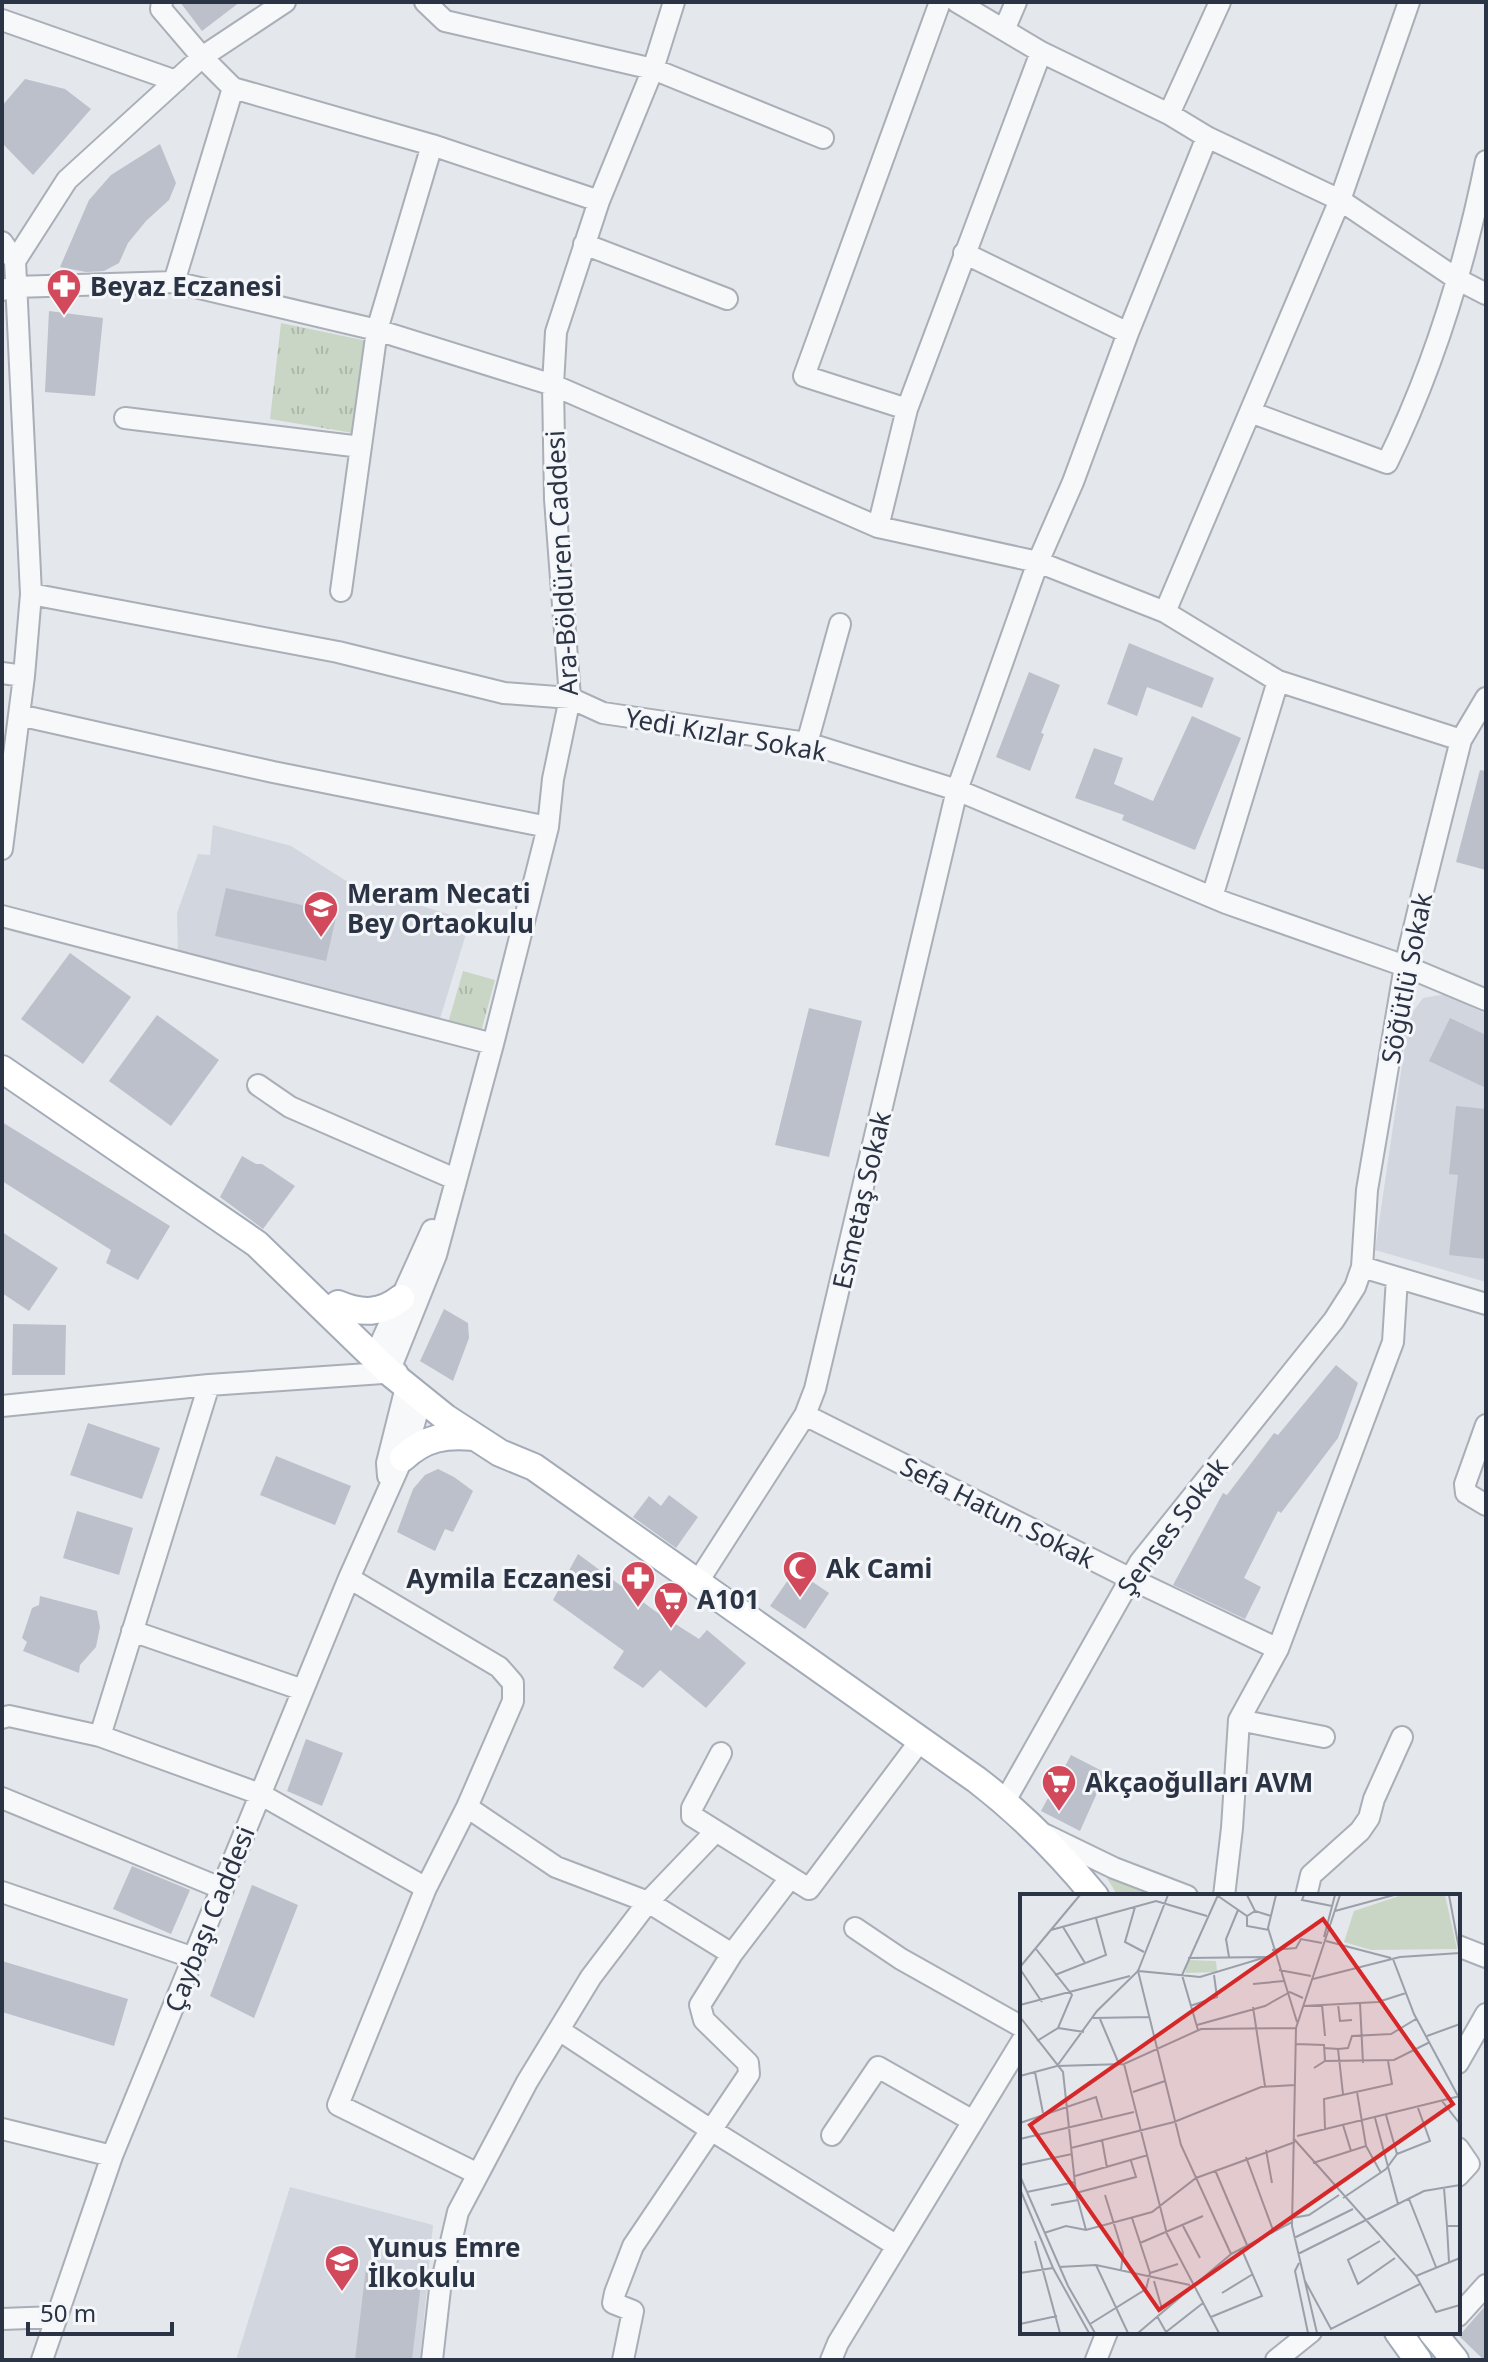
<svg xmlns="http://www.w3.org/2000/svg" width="1488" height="2362" font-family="'Noto Sans',sans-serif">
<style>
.built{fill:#d2d6de}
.grass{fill:#c9d6c5}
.park{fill:url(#park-tufts)}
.building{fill:#bbc0ca}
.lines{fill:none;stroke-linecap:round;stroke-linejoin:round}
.minor-casing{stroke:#a9aeb7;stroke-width:24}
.major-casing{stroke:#a3abb8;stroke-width:30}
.minor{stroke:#f7f8fa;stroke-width:20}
.major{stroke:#fff;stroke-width:26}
.labels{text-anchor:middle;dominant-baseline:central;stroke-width:6;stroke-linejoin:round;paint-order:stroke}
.poi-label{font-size:26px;font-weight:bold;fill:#2b3445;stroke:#f4f6f9;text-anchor:start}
.street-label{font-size:26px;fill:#2b3445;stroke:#f4f6f9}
.inset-road{fill:none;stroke:#9a9fa9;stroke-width:2}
.view{fill:#d62828;fill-opacity:0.15;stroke:#d62828;stroke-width:4}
.inset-edge{fill:none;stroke:#2b3445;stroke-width:4}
</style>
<defs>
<pattern id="park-tufts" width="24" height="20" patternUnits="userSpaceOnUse" patternTransform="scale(2)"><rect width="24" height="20" fill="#c9d6c5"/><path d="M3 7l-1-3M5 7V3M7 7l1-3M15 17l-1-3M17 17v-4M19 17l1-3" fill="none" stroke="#adb8ab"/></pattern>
</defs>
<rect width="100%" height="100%" fill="#e4e7ec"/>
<!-- built -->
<path class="built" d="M 213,825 L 291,846 L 351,884 L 470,921 L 439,1022 L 178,957 L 177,913 L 198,854 L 210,855 Z
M 1446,994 L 1486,1014 L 1486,1282 L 1375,1250 L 1409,1017 L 1423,998 Z
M 290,2187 L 433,2225 L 420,2360 L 236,2360 Z"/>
<!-- grass -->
<path class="grass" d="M 1102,1870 L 1161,1896 L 1118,1896 Z"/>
<!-- park -->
<path class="park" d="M 281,323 L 372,342 L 353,433 L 270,419 Z
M 463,971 L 495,980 L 481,1032 L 448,1023 Z"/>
<!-- building -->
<path class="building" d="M 180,2 L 240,2 L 202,31 Z
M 25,79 L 65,89 L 91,109 L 33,175 L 4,145 L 2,132 L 2,106 Z
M 160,144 L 176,183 L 169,200 L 146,221 L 128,243 L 119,263 L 104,271 L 86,272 L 60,267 L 89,200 L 111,175 Z
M 49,311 L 103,318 L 95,396 L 45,392 Z
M 1129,643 L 1214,678 L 1202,708 L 1147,687 L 1137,716 L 1107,704 Z
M 1029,672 L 1060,685 L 1041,733 L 1044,734 L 1030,771 L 996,757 Z
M 1192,716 L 1241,738 L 1195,850 L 1122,820 L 1124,815 L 1075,798 L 1094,748 L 1123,758 L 1114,784 L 1153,801 Z
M 1480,770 L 1486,771 L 1486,870 L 1456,862 Z
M 226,888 L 337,913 L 326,961 L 215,936 Z
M 70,953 L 131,997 L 83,1064 L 21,1019 Z
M 809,1008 L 862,1021 L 829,1157 L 775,1145 Z
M 157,1015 L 219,1060 L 171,1126 L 109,1081 Z
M 1450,1018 L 1486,1035 L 1486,1088 L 1429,1061 Z
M 1456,1106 L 1486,1109 L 1486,1259 L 1449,1255 L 1458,1175 L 1449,1174 Z
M 2,1122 L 170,1226 L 138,1280 L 106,1263 L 111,1250 L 2,1181 Z
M 242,1156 L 256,1164 L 262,1164 L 295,1186 L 263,1229 L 220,1197 Z
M 2,1232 L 58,1268 L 29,1311 L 2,1293 Z
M 444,1309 L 468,1323 L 469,1338 L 453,1381 L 420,1361 Z
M 13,1324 L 66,1325 L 65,1375 L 12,1375 Z
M 1336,1365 L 1358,1383 L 1338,1438 L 1281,1513 L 1278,1511 L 1244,1578 L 1261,1587 L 1245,1619 L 1173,1585 L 1223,1493 L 1227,1495 L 1274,1433 L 1278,1435 Z
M 88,1423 L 160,1448 L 142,1499 L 70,1475 Z
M 276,1456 L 351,1486 L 335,1525 L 260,1495 Z
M 438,1469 L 454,1477 L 473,1491 L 453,1532 L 445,1529 L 435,1551 L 397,1532 L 413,1489 L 425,1475 Z
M 669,1495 L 698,1517 L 676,1548 L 633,1517 L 649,1496 L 661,1506 Z
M 77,1511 L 133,1528 L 119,1575 L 63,1558 Z
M 578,1554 L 655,1611 L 699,1639 L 707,1630 L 746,1663 L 706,1708 L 660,1670 L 643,1688 L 613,1668 L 624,1651 L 553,1600 Z
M 795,1570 L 829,1593 L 805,1629 L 770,1606 Z
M 40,1596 L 97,1611 L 100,1627 L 96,1647 L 80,1665 L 79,1673 L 23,1651 L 27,1642 L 22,1638 L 32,1608 L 39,1605 Z
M 306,1739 L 343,1753 L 322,1806 L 287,1791 Z
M 1071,1755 L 1106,1773 L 1080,1831 L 1041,1811 Z
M 132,1866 L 190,1890 L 171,1934 L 113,1909 Z
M 252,1885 L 298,1905 L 254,2018 L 210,1996 Z
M 2,1961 L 128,1999 L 114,2046 L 2,2012 Z
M 366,2268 L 422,2275 L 412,2360 L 355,2360 Z
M 1486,2305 L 1486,2360 L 1484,2360 L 1459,2336 Z"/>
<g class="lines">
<!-- minor casing -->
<g class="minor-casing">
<path id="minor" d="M 162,2 L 161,9 L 202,57 L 233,88 L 432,145 L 599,201
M 425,2 L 445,21 L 653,69 L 823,138
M 957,2 L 1041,52 L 1169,114 L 1207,137 L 1340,200 L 1457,279 L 1486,294
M 2,20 L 176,81
M 1004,30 L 1016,2
M 1169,114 L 1220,2
M 2,242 L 15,261 L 31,594 L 24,676 L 2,849
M 584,244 L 727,299
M 964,253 L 1128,333
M 15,261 L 67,180 L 202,57 L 285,2
M 174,282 L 233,88
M 2,290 L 15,287 L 174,282 L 377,330 L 553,385 L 878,527 L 1038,562 L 1165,612 L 1278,681 L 1461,740
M 907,409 L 804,376 L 940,2
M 1250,412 L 1387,463 C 1433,369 1465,265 1486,161
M 125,418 L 361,447
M 878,527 L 907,409 L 1041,52
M 341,591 L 377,330 L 432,145
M 31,594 L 338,652 L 504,693 L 570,698 L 603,713 L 807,743 L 957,790 L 1226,903 L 1405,966 L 1486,1000
M 1165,612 L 1340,200 L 1409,2
M 2,673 L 24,676
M 19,715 L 273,772 L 548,827
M 807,743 L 840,624
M 1212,897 L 1278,681
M 2,916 L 493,1044
M 258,1085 L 290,1107 L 455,1179
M 1362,1267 L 1486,1304
M 374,1358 L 432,1230
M 389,1372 L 436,1255 L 493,1044 L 548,827 L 553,779 L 570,698 L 555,499 L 553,385 L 556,332 L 599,201 L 653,69 L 674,2
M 2,1406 L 209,1385 L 397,1372
M 805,1415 L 1129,1578 L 1278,1649
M 1486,1425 L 1465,1484 L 1466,1493 L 1486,1505
M 388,1476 L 387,1463 L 406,1387
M 349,1578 L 499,1667 L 513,1683 L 513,1701 L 467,1807 L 426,1888 L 338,2105 L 478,2174
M 697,1583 L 805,1415 L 815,1389 L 957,790 L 1038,562 L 1073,482 L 1128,333 L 1207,137
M 132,1631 L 303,1690
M 2,1718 L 9,1716 L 100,1736 L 260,1794 L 426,1888
M 1239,1720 L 1324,1737
M 100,1736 L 209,1385
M 721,1753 L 692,1808 L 692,1816 L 809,1889 L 920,1741
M 2,1798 L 223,1889
M 1005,1801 L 1140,1562 L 1334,1320 L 1355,1287 L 1362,1267 L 1367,1190 L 1405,966 L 1421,899 L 1461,740 L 1486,698
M 467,1807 L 556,1867 L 648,1902 L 732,1954 L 790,1878
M 1046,1835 L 1114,1868 L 1187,1896
M 2,1892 L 194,1958
M 1224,1896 L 1232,1828 L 1239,1720 L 1278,1649 L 1393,1342 L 1397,1278
M 1306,1896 L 1311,1875 L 1360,1831 L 1369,1818 L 1374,1799 L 1402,1737
M 855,1928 L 901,1959 L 1022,2027
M 1458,1946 L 1486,1957
M 559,2030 L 711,2130 L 897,2246
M 1458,2063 L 1486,2014
M 2,2129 L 112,2156
M 832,2135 L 878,2067 L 973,2121
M 1458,2148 L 1469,2164 L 1458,2176
M 1458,2316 L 1486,2285
M 2,2319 L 56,2317
M 42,2360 L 112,2156 L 349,1578 L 408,1446 L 421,1399
M 432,2360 L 440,2289 L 458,2212 L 527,2082 L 591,1977 L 648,1902 L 716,1831
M 623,2360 L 633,2311 L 613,2303 L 615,2293 L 633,2246 L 749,2074 L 748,2063 L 704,2020 L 700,2005 L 732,1954
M 831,2360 L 838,2343 L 1022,2041
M 1096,2360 L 1107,2332
M 1276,2360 L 1311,2332"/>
</g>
<!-- major casing -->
<g class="major-casing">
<path id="major" d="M 2,1069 L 257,1244 L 389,1372 L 446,1418 L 500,1453 L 534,1467 L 977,1780 C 1021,1814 1060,1853 1095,1896
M 338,1304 C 362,1314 381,1314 401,1298
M 403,1458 C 424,1438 446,1434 474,1437
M 1398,2332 L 1418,2360
M 1432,2332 L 1455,2360"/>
</g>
<!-- minor -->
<use href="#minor" class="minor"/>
<!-- major -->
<use href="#major" class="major"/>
</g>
<!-- icons -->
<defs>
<g id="pharmacy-pin" transform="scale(1.8)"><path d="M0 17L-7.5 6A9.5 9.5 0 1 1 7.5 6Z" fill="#d1495b" stroke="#f4f6f9"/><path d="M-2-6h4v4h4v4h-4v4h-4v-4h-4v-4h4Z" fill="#fff"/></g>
<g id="school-pin" transform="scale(1.8)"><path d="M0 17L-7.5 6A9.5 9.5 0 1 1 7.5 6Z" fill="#d1495b" stroke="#f4f6f9"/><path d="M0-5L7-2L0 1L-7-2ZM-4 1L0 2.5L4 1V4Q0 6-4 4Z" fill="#fff"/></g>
<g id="mosque-pin" transform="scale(1.8)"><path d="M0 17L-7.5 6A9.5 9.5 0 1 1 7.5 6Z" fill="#d1495b" stroke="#f4f6f9"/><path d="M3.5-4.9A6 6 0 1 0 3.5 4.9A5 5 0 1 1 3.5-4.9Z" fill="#fff"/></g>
<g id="supermarket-pin" transform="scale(1.8)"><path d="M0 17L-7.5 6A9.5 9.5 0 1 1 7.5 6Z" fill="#d1495b" stroke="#f4f6f9"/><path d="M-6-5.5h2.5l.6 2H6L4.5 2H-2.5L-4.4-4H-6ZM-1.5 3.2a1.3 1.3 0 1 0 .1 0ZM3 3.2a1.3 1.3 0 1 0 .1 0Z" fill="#fff"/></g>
</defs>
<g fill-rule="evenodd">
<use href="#pharmacy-pin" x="64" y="286"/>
<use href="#school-pin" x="321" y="908"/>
<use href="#mosque-pin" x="800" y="1568"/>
<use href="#pharmacy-pin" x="638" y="1578"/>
<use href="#supermarket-pin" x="671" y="1599"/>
<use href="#supermarket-pin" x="1059" y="1782"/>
<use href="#school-pin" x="342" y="2262"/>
</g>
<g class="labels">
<!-- poi labels -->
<g class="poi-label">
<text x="90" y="286">Beyaz Eczanesi</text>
<text x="347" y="893">Meram Necati<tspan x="347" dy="30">Bey Ortaokulu</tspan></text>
<text x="826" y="1568">Ak Cami</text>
<text x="612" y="1578" text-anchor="end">Aymila Eczanesi</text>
<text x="697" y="1599">A101</text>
<text x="1085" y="1782">Akçaoğulları AVM</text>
<text x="368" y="2247">Yunus Emre<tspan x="368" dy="30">İlkokulu</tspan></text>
</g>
<!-- street labels -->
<g class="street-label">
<text transform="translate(561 563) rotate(-93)">Ara-Böldüren Caddesi</text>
<text transform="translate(726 734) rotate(10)">Yedi Kızlar Sokak</text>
<text transform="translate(1406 978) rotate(-79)">Söğütlü Sokak</text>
<text transform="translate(861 1200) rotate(-77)">Esmetaş Sokak</text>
<text transform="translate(998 1512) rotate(27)">Sefa Hatun Sokak</text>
<text transform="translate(1172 1526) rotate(-53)">Şenses Sokak</text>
<text transform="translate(209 1919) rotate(-68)">Çaybaşı Caddesi</text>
</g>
</g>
<!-- overview -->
<g transform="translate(1020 1894)">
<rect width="440" height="440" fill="#e4e7ec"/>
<path d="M 382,1 L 425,1 L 437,55 L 351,56 L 324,48 L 334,17 Z" fill="#c9d6c5"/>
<path d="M 168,66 L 196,67 L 197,78 L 165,79 Z" fill="#c9d6c5"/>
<path class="inset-road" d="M 227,1 L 235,17 L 251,22M 256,1 L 248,34 L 277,128M 284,1 L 282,6 L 312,12M 429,1 L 440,60M 198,2 L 227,22 L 235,17M 115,13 L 105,48 L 124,58M 315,17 L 374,1M 227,22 L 227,32 L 249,36M 43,33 L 65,69M 31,36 L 136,7 L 187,22M 304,43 L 315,1M 306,47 L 371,64M 16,55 L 52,101 L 38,134 L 17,147M 252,56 L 276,54 L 281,45 L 302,49M 209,63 L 206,45 L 218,16M 168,64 L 246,63M 373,65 L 394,120 L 438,202M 0,73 L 60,1M 0,75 L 22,108M 259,76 L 291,82M 35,81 L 86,61 L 76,24M 293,85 L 380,63 L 440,59M 233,90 L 264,87M 340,109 L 343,169M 318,110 L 320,127 L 332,126M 0,111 L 110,82M 302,111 L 305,142M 170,112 L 197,103 L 194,81M 283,112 L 358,108 L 386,99M 233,113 L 245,192M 0,123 L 43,178 L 56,299 L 66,336M 73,124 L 130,123M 80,125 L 99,170M 177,131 L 245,112 L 270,98 L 283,104M 38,134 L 64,138M 178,136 L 162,81 L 198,1M 407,142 L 440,130M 276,150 L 304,151 L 305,167M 304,154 L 318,155 L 323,200M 318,155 L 328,154 L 332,142 L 371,140 L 396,125M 104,170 L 147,340 L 199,439M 37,172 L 77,117 L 118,77 L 148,1M 294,174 L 305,167 L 374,166 L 410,148M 15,178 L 23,219M 0,182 L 37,172 L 104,170 L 181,135 L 276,134M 113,198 L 145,187M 337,198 L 346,252 L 361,279M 422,207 L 440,230M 355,224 L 378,310M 0,229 L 76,203 L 82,224M 323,231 L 331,257M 305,235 L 304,205 L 372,190 L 368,167M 277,242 L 440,202M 0,245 L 114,218M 274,245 L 396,382 L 416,418 L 440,411M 82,246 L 87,274M 51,254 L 154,228 L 241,193 L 275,191M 246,256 L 252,289M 377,260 L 410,247 L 398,214M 226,263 L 253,336M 293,269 L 346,252M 0,271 L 52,260M 195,276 L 227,351M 0,282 L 48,392 L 75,439M 55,282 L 128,261M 424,294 L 427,332 L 440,332M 0,295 L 33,374 L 69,439M 7,298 L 55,288M 56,299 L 116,283 L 111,267M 85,301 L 103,359 L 101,376M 323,304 L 366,275 L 377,260 L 366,221M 389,305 L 416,373M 31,311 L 58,306M 272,324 L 289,321 L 319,301M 163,332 L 180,364M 427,332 L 429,368M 24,339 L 46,332 L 66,336 L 132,318 L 176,284 L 275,248M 274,344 L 333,315M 15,347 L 40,439M 360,347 L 328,366 L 338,390 L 375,364M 120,349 L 183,322M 211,360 L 161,251 L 118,77 L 180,83 L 253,61M 278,360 L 404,297 L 440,291M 279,369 L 275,377 L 288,439M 76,371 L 108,439M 39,373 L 76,371 L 170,391M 0,379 L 33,374M 130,379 L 158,370M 396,382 L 440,364M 134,387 L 142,415M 285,387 L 311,435 L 400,390M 202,399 L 233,380M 137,422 L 146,438 L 183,409M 191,423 L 242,402 L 221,354M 0,430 L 37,422M 70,430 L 126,395 L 130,379 L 112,324M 118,439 L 211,360 L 272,328M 297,439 L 272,332 L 276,134 L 320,1"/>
<path class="view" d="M 303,25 L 433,210 L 139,416 L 10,231 Z"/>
<rect width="440" height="440" class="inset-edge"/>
</g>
<!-- border -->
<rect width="1488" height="2362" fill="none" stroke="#2b3445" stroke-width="8"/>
<!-- scale -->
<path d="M28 2322v12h144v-12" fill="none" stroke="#2b3445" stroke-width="4"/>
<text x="40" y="2322" font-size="24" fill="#2b3445" stroke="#f4f6f9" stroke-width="6" paint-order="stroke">50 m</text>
</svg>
